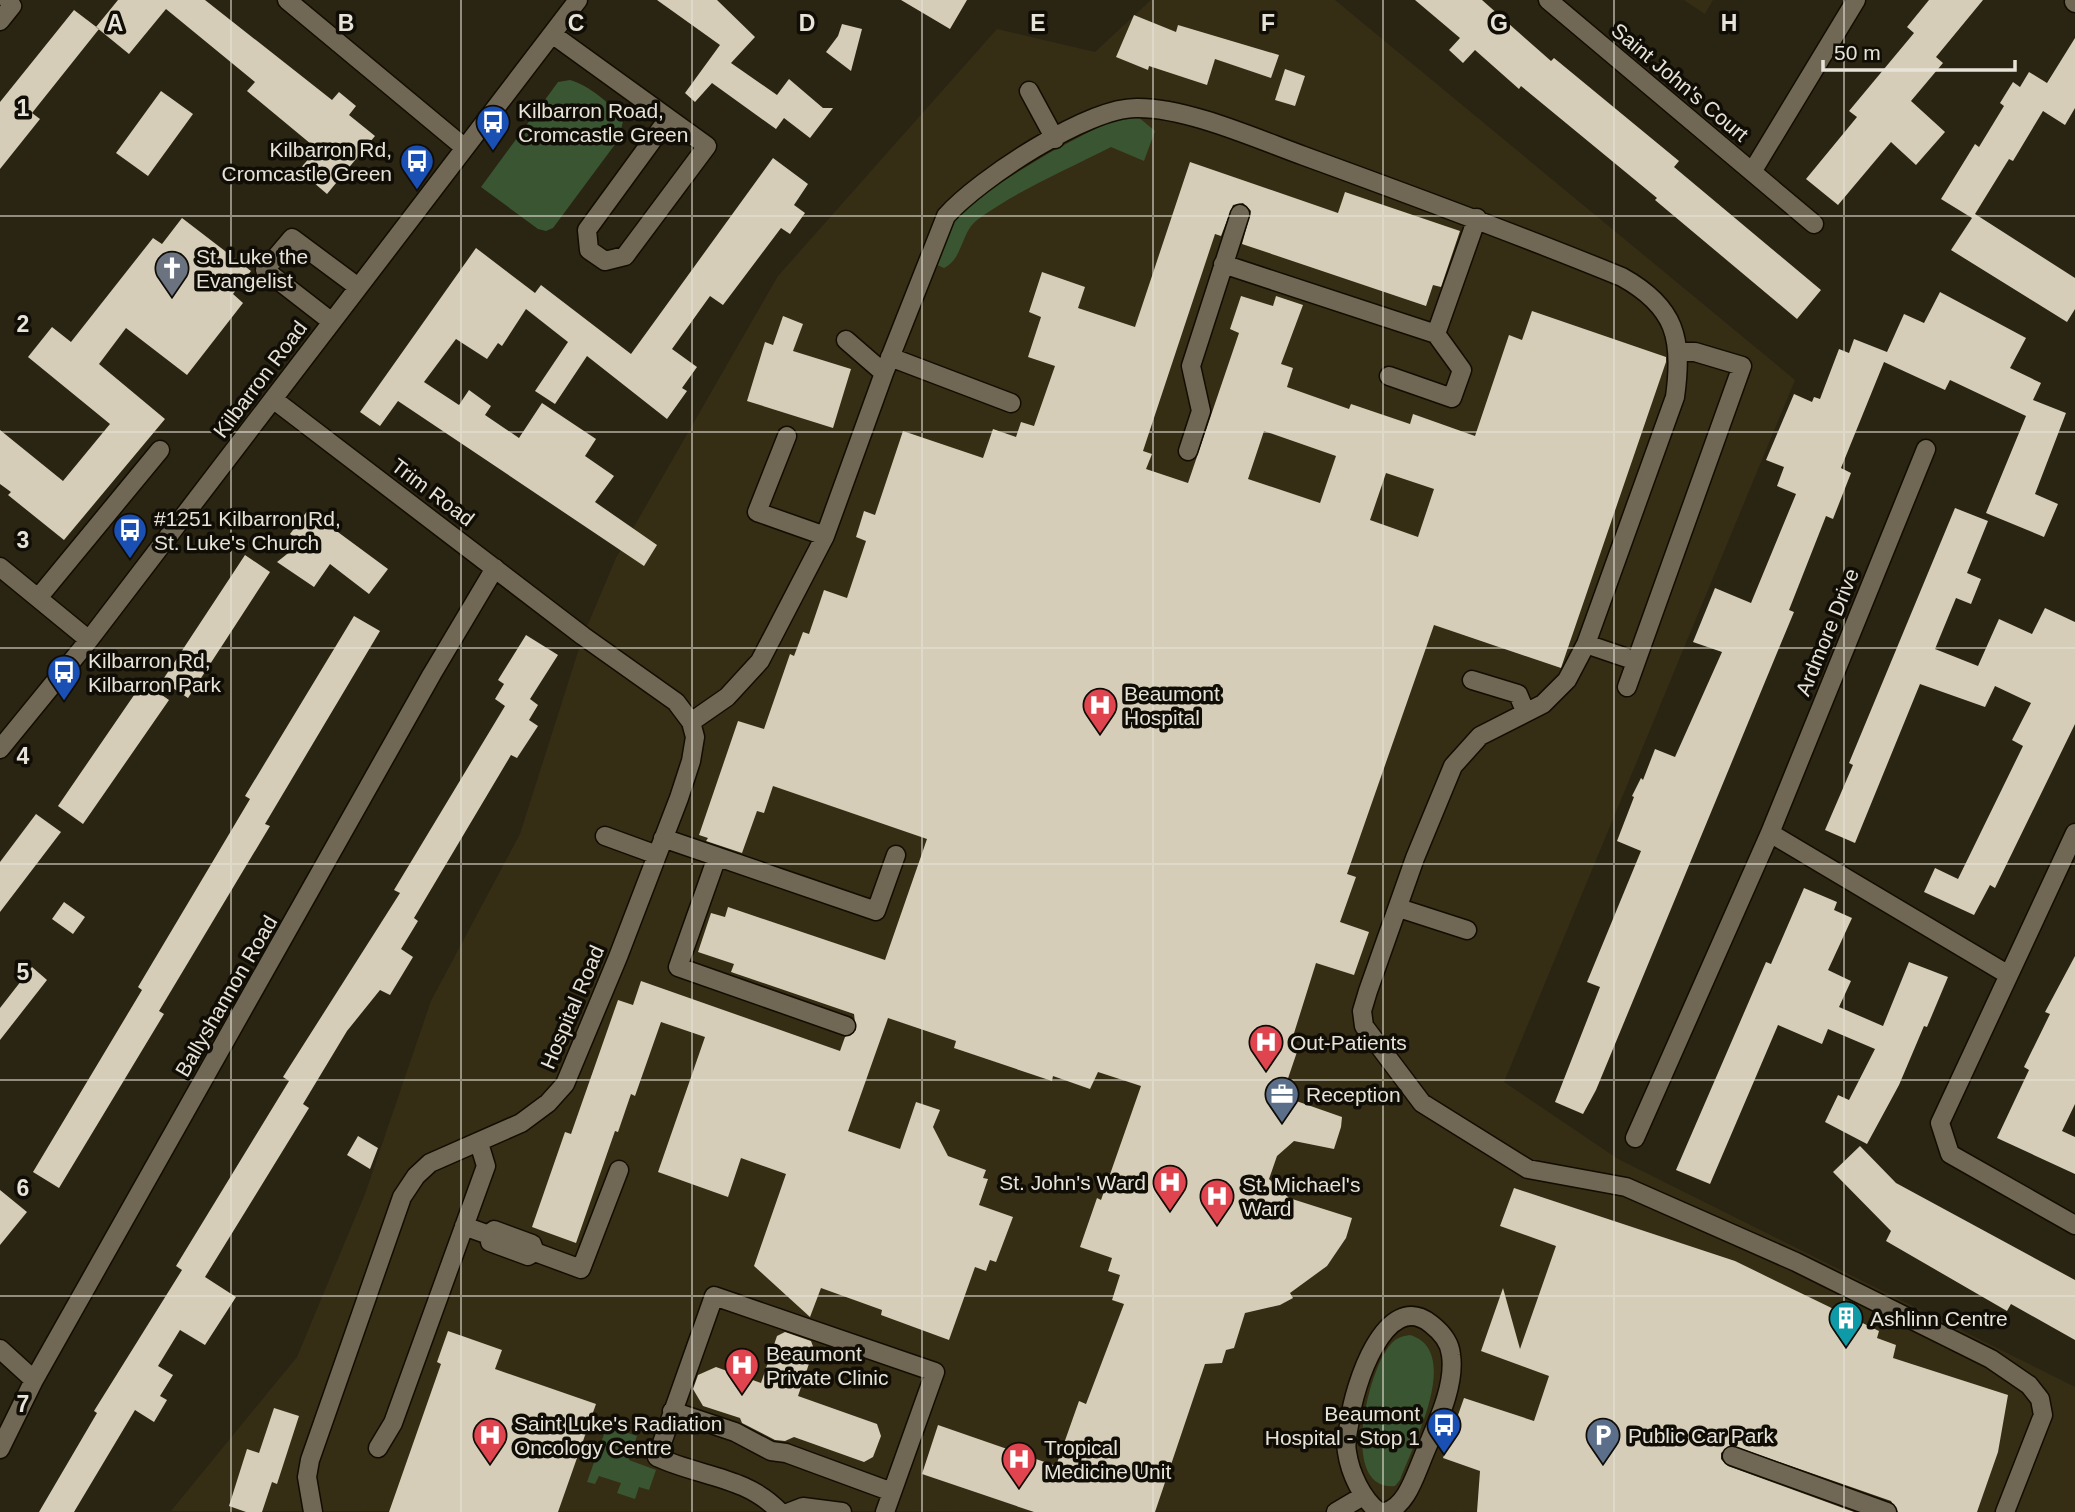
<svg xmlns="http://www.w3.org/2000/svg" width="2075" height="1512" font-family="Arial,sans-serif">
<style>
.built{fill:#362d15}
.green{fill:#3a5531}
.building{fill:#d5cdb7;fill-rule:evenodd}
.lines{fill:none;stroke-linecap:round;stroke-linejoin:round}
.minor-casing{stroke:#130d01;stroke-width:21}
.minor{stroke:#706855;stroke-width:18}
.grid{fill:none;stroke:#e7e3d8;stroke-width:2;stroke-opacity:0.55}
.labels{text-anchor:middle;dominant-baseline:central;stroke-width:7;stroke-linejoin:round;paint-order:stroke}
.street-label{font-size:21px;fill:#e7e3d8;stroke:#100d06}
.poi-label{font-size:21px;fill:#e7e3d8;stroke:#100d06;text-anchor:start}
.grid-label{font-size:23px;text-anchor:middle;font-weight:bold;fill:#e7e3d8;stroke:#100d06;stroke-width:7;stroke-linejoin:round;paint-order:stroke}
</style>
<rect width="100%" height="100%" fill="#2a2412"/>
<!-- built -->
<path class="built" d="M 1151,0 L 1335,0 L 1795,380 L 1504,1082 L 1618,1159 L 2075,1387 L 2075,1512 L 171,1511 L 297,1357 L 365,1194 L 431,1001 L 520,834 L 583,636 L 616,558 L 778,276 L 997,29 L 1095,52 Z
M 1684,0 L 1713,0 L 1705,14 Z"/>
<!-- green -->
<path class="green" d="M 570,80 C 590,86 612,104 623,121 L 619,139 L 553,228 L 546,231 L 538,229 L 481,187 L 558,82 Z
M 1137,116 L 1155,131 L 1144,161 L 1111,147 C 1066,170 1018,190 977,220 C 961,232 963,259 944,268 L 935,264 L 945,231 L 967,203 L 1049,153 L 1115,118 Z
M 1410,1335 C 1463,1351 1413,1445 1400,1480 L 1395,1486 C 1338,1492 1368,1368 1391,1344 C 1396,1338 1402,1336 1410,1335 Z
M 607,1426 L 637,1436 L 629,1460 L 656,1470 L 649,1490 L 639,1487 L 635,1499 L 617,1493 L 621,1483 L 599,1476 L 595,1484 L 587,1482 Z"/>
<!-- building -->
<path class="building" d="M 118,0 L 205,0 L 332,100 L 339,92 L 356,106 L 349,115 L 375,136 L 327,194 L 299,170 L 317,149 L 247,91 L 255,82 L 166,9 L 129,54 L 96,27 Z
M 657,0 L 717,0 L 755,37 L 731,63 L 777,95 L 789,79 L 823,108 L 833,108 L 810,138 L 784,118 L 776,129 L 712,83 L 695,102 L 685,93 L 720,45 Z
M 901,0 L 967,0 L 950,29 Z
M 1415,0 L 1482,0 L 1551,61 L 1554,58 L 1679,161 L 1674,167 L 1821,290 L 1797,319 L 1655,200 L 1657,198 L 1521,86 L 1519,89 L 1475,50 L 1463,63 L 1449,50 L 1460,38 Z
M 1929,0 L 1983,0 L 1936,57 L 1943,63 L 1911,101 L 1945,132 L 1916,165 L 1891,142 L 1838,205 L 1806,179 L 1857,117 L 1849,111 L 1914,33 L 1907,27 Z
M 74,10 L 99,29 L 32,113 L 40,119 L 0,169 L 0,102 Z
M 1134,15 L 1176,32 L 1178,25 L 1279,55 L 1271,78 L 1215,59 L 1207,85 L 1149,66 L 1148,70 L 1116,57 Z
M 842,24 L 862,29 L 851,71 L 826,52 L 838,36 Z
M 2075,38 L 2075,108 L 2065,125 L 2043,111 L 2013,161 L 2009,159 L 1975,214 L 2075,278 L 2075,309 L 2067,322 L 1951,250 L 1972,218 L 1941,199 L 1975,144 L 1979,147 L 2004,106 L 2000,103 L 2013,82 L 2020,87 L 2029,72 L 2047,83 Z
M 1285,69 L 1305,76 L 1295,106 L 1275,100 Z
M 161,91 L 193,114 L 148,176 L 116,153 Z
M 773,158 L 808,184 L 794,205 L 805,213 L 790,234 L 781,228 L 723,305 L 710,296 L 672,349 L 697,367 L 682,388 L 687,391 L 667,419 L 587,356 L 555,404 L 535,391 L 568,342 L 526,309 L 502,346 L 498,343 L 487,359 L 456,339 L 424,382 L 459,405 L 469,390 L 491,406 L 485,415 L 519,438 L 542,403 L 596,439 L 585,456 L 614,476 L 595,502 L 657,545 L 644,566 L 398,401 L 380,426 L 360,412 L 476,248 L 535,293 L 541,285 L 631,354 Z
M 1190,162 L 1338,213 L 1345,192 L 1460,231 L 1441,287 L 1433,285 L 1426,306 L 1242,244 L 1251,211 L 1243,203 L 1233,205 L 1221,236 L 1215,234 L 1143,451 L 1152,454 L 1146,469 L 1188,483 L 1239,333 L 1230,329 L 1241,296 L 1273,306 L 1276,296 L 1303,305 L 1281,364 L 1293,368 L 1287,387 L 1349,409 L 1351,404 L 1410,424 L 1413,414 L 1475,436 L 1509,335 L 1522,340 L 1532,311 L 1666,357 L 1666,362 L 1561,668 L 1434,625 L 1347,874 L 1356,877 L 1340,922 L 1369,932 L 1354,975 L 1316,963 L 1290,1046 L 1298,1049 L 1282,1096 L 1342,1117 L 1341,1127 L 1334,1149 L 1294,1141 L 1277,1156 L 1269,1179 L 1289,1198 L 1352,1218 L 1346,1238 L 1327,1266 L 1290,1293 L 1293,1298 L 1280,1305 L 1245,1313 L 1234,1348 L 1226,1350 L 1222,1363 L 1205,1364 L 1155,1512 L 1034,1512 L 922,1474 L 938,1425 L 1056,1466 L 1079,1401 L 1086,1404 L 1124,1304 L 1112,1300 L 1120,1275 L 1108,1271 L 1112,1258 L 1080,1247 L 1097,1198 L 1101,1200 L 1141,1086 L 1098,1072 L 1090,1089 L 1053,1076 L 1052,1081 L 954,1048 L 956,1041 L 888,1018 L 848,1131 L 900,1149 L 916,1102 L 940,1110 L 933,1127 L 948,1156 L 986,1170 L 983,1178 L 988,1179 L 979,1205 L 1013,1217 L 996,1262 L 990,1260 L 986,1271 L 975,1267 L 949,1340 L 881,1315 L 882,1310 L 821,1288 L 810,1317 L 754,1266 L 786,1174 L 741,1158 L 728,1197 L 658,1172 L 705,1037 L 661,1022 L 635,1096 L 631,1094 L 618,1132 L 615,1131 L 576,1243 L 532,1227 L 565,1132 L 571,1134 L 618,1000 L 633,1005 L 641,981 L 840,1051 L 845,1037 L 856,1030 L 854,1014 L 731,972 L 734,964 L 698,952 L 711,913 L 725,917 L 728,907 L 885,960 L 927,839 L 773,786 L 764,813 L 757,811 L 742,853 L 706,841 L 708,838 L 699,835 L 738,721 L 764,729 L 790,654 L 794,656 L 803,632 L 809,634 L 824,590 L 847,598 L 866,541 L 856,537 L 864,511 L 875,515 L 903,431 L 983,458 L 993,429 L 1016,437 L 1021,422 L 1034,426 L 1055,366 L 1028,357 L 1041,317 L 1029,312 L 1042,272 L 1085,287 L 1078,308 L 1135,327 ZM 1264,431 L 1336,456 L 1320,503 L 1248,479 ZM 1386,473 L 1434,489 L 1418,537 L 1370,520 Z
M 182,218 L 251,271 L 233,294 L 243,303 L 187,375 L 126,328 L 99,364 L 165,419 L 64,540 L 8,495 L 11,492 L 0,484 L 0,430 L 63,481 L 110,424 L 28,357 L 52,327 L 71,342 L 153,238 L 162,244 Z
M 1940,292 L 2026,338 L 2010,368 L 2041,383 L 2033,400 L 2066,413 L 2035,494 L 2058,504 L 2044,537 L 1986,513 L 2026,416 L 1950,380 L 1945,390 L 1884,362 L 1841,468 L 1851,473 L 1833,519 L 1826,516 L 1789,610 L 1794,612 L 1779,648 L 1596,1090 L 1583,1114 L 1555,1102 L 1600,987 L 1587,982 L 1641,851 L 1617,841 L 1634,797 L 1632,796 L 1641,778 L 1643,780 L 1655,749 L 1675,757 L 1722,652 L 1693,642 L 1715,588 L 1751,603 L 1796,494 L 1777,486 L 1784,467 L 1766,460 L 1794,394 L 1812,402 L 1814,397 L 1820,399 L 1839,349 L 1849,353 L 1854,339 L 1887,352 L 1904,314 L 1924,323 Z
M 783,316 L 803,324 L 793,351 L 851,369 L 833,428 L 747,401 L 765,342 L 773,345 Z
M 1955,508 L 1988,521 L 1967,573 L 1981,579 L 1971,604 L 1956,598 L 1935,649 L 1978,666 L 1999,619 L 2032,634 L 2045,608 L 2075,622 L 2075,724 L 1995,888 L 1990,885 L 1974,915 L 1924,892 L 1935,868 L 1958,879 L 2023,746 L 2012,740 L 2031,703 L 1995,686 L 1985,707 L 1920,684 L 1855,843 L 1825,830 L 1853,765 L 1849,763 Z
M 308,510 L 388,569 L 369,594 L 330,564 L 314,587 L 277,562 L 301,543 L 290,534 Z
M 245,555 L 270,572 L 188,698 L 162,681 Z
M 354,616 L 380,631 L 265,824 L 270,826 L 159,1011 L 164,1014 L 59,1188 L 33,1172 L 142,990 L 138,987 L 250,799 L 245,796 Z
M 526,635 L 558,655 L 530,699 L 538,705 L 529,720 L 538,726 L 517,758 L 511,755 L 414,918 L 418,921 L 401,949 L 413,957 L 390,995 L 380,990 L 347,1031 L 303,1104 L 309,1108 L 205,1277 L 236,1297 L 205,1345 L 180,1330 L 158,1366 L 173,1375 L 160,1396 L 167,1400 L 154,1422 L 135,1410 L 74,1512 L 39,1512 L 97,1413 L 94,1411 L 182,1270 L 176,1266 L 289,1081 L 283,1077 L 400,893 L 394,890 L 505,706 L 495,699 L 504,684 L 498,680 Z
M 143,682 L 169,700 L 83,824 L 58,806 Z
M 36,814 L 61,832 L 0,912 L 0,862 Z
M 1804,888 L 1837,902 L 1834,910 L 1852,918 L 1828,970 L 1851,981 L 1839,1007 L 1883,1026 L 1909,962 L 1948,977 L 1927,1027 L 1924,1026 L 1899,1085 L 1867,1144 L 1825,1122 L 1838,1095 L 1849,1100 L 1875,1049 L 1828,1029 L 1822,1044 L 1778,1025 L 1710,1184 L 1676,1170 L 1766,962 L 1771,964 Z
M 64,902 L 85,917 L 73,934 L 52,919 Z
M 2075,956 L 2075,1104 L 2062,1131 L 2075,1137 L 2075,1174 L 1997,1138 L 2029,1070 L 2024,1067 L 2050,1014 L 2045,1012 Z
M 32,967 L 47,980 L 0,1040 L 0,1008 Z
M 358,1136 L 378,1148 L 370,1169 L 347,1155 Z
M 1860,1146 L 1896,1183 L 2075,1280 L 2075,1340 L 2011,1304 L 2007,1311 L 1886,1241 L 1891,1231 L 1833,1172 Z
M 1514,1188 L 1735,1261 L 1879,1331 L 1877,1338 L 1896,1345 L 1893,1358 L 2008,1395 L 1998,1452 L 1977,1512 L 1898,1512 L 1891,1501 L 1731,1445 L 1721,1453 L 1721,1459 L 1728,1466 L 1854,1512 L 1477,1512 L 1480,1471 L 1443,1458 L 1464,1398 L 1534,1421 L 1549,1376 L 1481,1351 L 1503,1288 L 1520,1349 L 1556,1246 L 1500,1226 Z
M 0,1190 L 27,1212 L 0,1245 Z
M 448,1331 L 502,1350 L 495,1369 L 596,1404 L 558,1512 L 389,1512 L 441,1364 L 437,1362 Z
M 785,1332 L 811,1341 L 814,1349 L 798,1396 L 877,1424 L 881,1436 L 873,1457 L 864,1462 L 794,1437 L 785,1441 L 775,1440 L 742,1423 L 740,1418 L 703,1406 L 693,1389 L 698,1375 L 716,1367 L 761,1383 L 777,1336 Z
M 274,1408 L 299,1416 L 277,1484 L 272,1482 L 262,1512 L 246,1512 L 229,1506 L 247,1449 L 259,1453 Z"/>
<g class="lines">
<!-- minor casing -->
<g class="minor-casing">
<path id="minor" d="M 287,0 L 465,148
M 1548,0 L 1814,224
M 2074,2 L 2075,3
M 0,21 L 12,6 L 8,0
M 552,34 L 707,146 L 625,256 L 605,261 L 589,250 L 587,230 L 668,119
M 1029,91 L 1055,139
M 1752,172 L 1856,0
M 1223,264 L 1436,334 L 1462,370 L 1452,398 L 1389,376
M 332,322 L 265,270 L 292,238 L 358,287
M 1436,334 L 1477,218
M 846,340 L 884,373
M 890,357 L 1011,403
M 273,399 L 583,636 L 676,702 L 691,722 L 695,737 L 691,761 L 679,798 L 618,957 L 565,1084 L 548,1103 L 521,1123 L 430,1163 L 416,1176 L 402,1197 L 310,1460 L 307,1477 L 313,1512
M 787,436 L 757,512 L 825,536
M 1188,451 L 1201,411 L 1191,366 L 1240,214
M 0,567 L 89,640
M 38,598 L 160,450
M 1586,644 L 1636,661
M 1472,680 L 1518,694 L 1525,711
M 1627,687 L 1742,366 L 1695,352 L 1678,352
M 691,722 L 727,697 L 760,661 L 825,536 L 884,373 L 946,216 C 979,179 1087,108 1136,108 C 1186,107 1257,139 1304,156 C 1411,195 1517,234 1622,277 C 1676,307 1683,339 1675,397 L 1586,644 L 1567,680 L 1543,704 L 1480,736 L 1453,766 L 1415,858 L 1368,991 L 1362,1011 L 1364,1026 L 1422,1103 L 1528,1169 L 1626,1187 L 1796,1262 L 1991,1359 L 2029,1385 L 2040,1399 L 2043,1415 L 2005,1512
M 0,749 L 89,640 L 578,0
M 1770,833 L 2007,974
M 2075,833 L 1940,1123 L 1950,1154 L 2075,1225
M 605,836 L 657,855
M 663,838 L 876,911 L 896,855
M 717,857 L 678,967 L 846,1026
M 1399,908 L 1467,930
M 1635,1138 L 1770,833 L 1926,449
M 464,1226 L 489,1235 L 494,1230 L 532,1244 L 535,1252 L 528,1256 L 490,1242 L 489,1235
M 535,1252 L 581,1269 L 619,1170
M 0,1349 L 34,1380
M 672,1411 L 735,1432 L 771,1451 L 786,1453 L 892,1492
M 378,1448 L 393,1423 L 486,1166 L 479,1143
M 0,1449 L 34,1380 L 432,674 L 495,568
M 1732,1456 L 1887,1512
M 780,1512 C 746,1476 700,1477 657,1457 L 714,1296 L 935,1372 L 885,1512
M 790,1512 L 803,1507 L 842,1512
M 1336,1512 L 1363,1496
M 1379,1512 C 1362,1499 1350,1473 1347,1452 C 1345,1443 1348,1430 1350,1420 C 1353,1389 1385,1287 1431,1324 C 1440,1331 1450,1342 1451,1355 C 1456,1388 1433,1431 1421,1462 C 1414,1479 1405,1507 1385,1512"/>
</g>
<!-- minor -->
<use href="#minor" class="minor"/>
</g>
<!-- grid -->
<path class="grid" d="M 231,0 L 231,1512M 461,0 L 461,1512M 692,0 L 692,1512M 922,0 L 922,1512M 1153,0 L 1153,1512M 1383,0 L 1383,1512M 1614,0 L 1614,1512M 1844,0 L 1844,1512M 0,216 L 2075,216M 0,432 L 2075,432M 0,648 L 2075,648M 0,864 L 2075,864M 0,1080 L 2075,1080M 0,1296 L 2075,1296"/>
<!-- icons -->
<defs>
<g id="bus-pin" transform="scale(1.75)"><path d="M0 17L-7.5 6A9.5 9.5 0 1 1 7.5 6Z" fill="#1a4fb4" stroke="#100d06"/><path d="M-5-6H5V4H4V6H2V4H-2V6H-4V4H-5ZM-3.5-4V0h7V-4ZM-3.5 1.2v1.5H-2V1.2ZM2 1.2v1.5H3.5V1.2Z" fill="#fff"/></g>
<g id="church-pin" transform="scale(1.75)"><path d="M0 17L-7.5 6A9.5 9.5 0 1 1 7.5 6Z" fill="#6b7280" stroke="#100d06"/><path d="M-1.2-6h2.4v3.5h3.3v2.4h-3.3V6h-2.4V-.1h-3.3v-2.4h3.3Z" fill="#fff"/></g>
<g id="hospital-pin" transform="scale(1.75)"><path d="M0 17L-7.5 6A9.5 9.5 0 1 1 7.5 6Z" fill="#e0444e" stroke="#100d06"/><path d="M-5-5h3v3.5h4V-5h3V5h-3V1.5h-4V5h-3Z" fill="#fff"/></g>
<g id="office-pin" transform="scale(1.75)"><path d="M0 17L-7.5 6A9.5 9.5 0 1 1 7.5 6Z" fill="#5c6f8a" stroke="#100d06"/><path d="M-6-3h4V-5.5h4V-3h4V5H-6ZM-1-4.5V-3h2v-1.5ZM-6 0V1H6V0Z" fill="#fff"/></g>
<g id="building-pin" transform="scale(1.75)"><path d="M0 17L-7.5 6A9.5 9.5 0 1 1 7.5 6Z" fill="#0f9aa8" stroke="#100d06"/><path d="M-4-6H4V6H1V3H-1V6H-4ZM-2.5-4.3h1.7v1.8h-1.7ZM.8-4.3h1.7v1.8H.8ZM-2.5-1h1.7V.8h-1.7ZM.8-1h1.7V.8H.8Z" fill="#fff"/></g>
<g id="parking-pin" transform="scale(1.75)"><path d="M0 17L-7.5 6A9.5 9.5 0 1 1 7.5 6Z" fill="#5c6f8a" stroke="#100d06"/><path d="M-3.5-5.5H1a3.5 3.5 0 0 1 0 7H-1V5.5H-3.5ZM-1-3.4V-.6H.8a1.4 1.4 0 0 0 0-2.8Z" fill="#fff"/></g>
</defs>
<g fill-rule="evenodd">
<use href="#bus-pin" x="493" y="122"/>
<use href="#bus-pin" x="417" y="161"/>
<use href="#church-pin" x="172" y="268"/>
<use href="#bus-pin" x="130" y="530"/>
<use href="#bus-pin" x="64" y="672"/>
<use href="#hospital-pin" x="1100" y="705"/>
<use href="#hospital-pin" x="1266" y="1042"/>
<use href="#office-pin" x="1282" y="1094"/>
<use href="#hospital-pin" x="1170" y="1182"/>
<use href="#hospital-pin" x="1217" y="1196"/>
<use href="#building-pin" x="1846" y="1318"/>
<use href="#hospital-pin" x="742" y="1365"/>
<use href="#bus-pin" x="1444" y="1425"/>
<use href="#hospital-pin" x="490" y="1435"/>
<use href="#parking-pin" x="1603" y="1435"/>
<use href="#hospital-pin" x="1019" y="1459"/>
</g>
<g class="labels">
<!-- street labels -->
<g class="street-label">
<text transform="translate(1680 82) rotate(40)">Saint John's Court</text>
<text transform="translate(260 379) rotate(-53)">Kilbarron Road</text>
<text transform="translate(433 492) rotate(37)">Trim Road</text>
<text transform="translate(1827 632) rotate(-68)">Ardmore Drive</text>
<text transform="translate(226 996) rotate(-60)">Ballyshannon Road</text>
<text transform="translate(572 1007) rotate(-67)">Hospital Road</text>
</g>
<!-- poi labels -->
<g class="poi-label">
<text x="518" y="110">Kilbarron Road,<tspan x="518" dy="24">Cromcastle Green</tspan></text>
<text x="392" y="149" text-anchor="end">Kilbarron Rd,<tspan x="392" dy="24">Cromcastle Green</tspan></text>
<text x="196" y="256">St. Luke the<tspan x="196" dy="24">Evangelist</tspan></text>
<text x="154" y="518">#1251 Kilbarron Rd,<tspan x="154" dy="24">St. Luke's Church</tspan></text>
<text x="88" y="660">Kilbarron Rd,<tspan x="88" dy="24">Kilbarron Park</tspan></text>
<text x="1124" y="693">Beaumont<tspan x="1124" dy="24">Hospital</tspan></text>
<text x="1290" y="1042">Out-Patients</text>
<text x="1306" y="1094">Reception</text>
<text x="1146" y="1182" text-anchor="end">St. John's Ward</text>
<text x="1242" y="1184">St. Michael's<tspan x="1242" dy="24">Ward</tspan></text>
<text x="1870" y="1318">Ashlinn Centre</text>
<text x="766" y="1353">Beaumont<tspan x="766" dy="24">Private Clinic</tspan></text>
<text x="1420" y="1413" text-anchor="end">Beaumont<tspan x="1420" dy="24">Hospital - Stop 1</tspan></text>
<text x="514" y="1423">Saint Luke's Radiation<tspan x="514" dy="24">Oncology Centre</tspan></text>
<text x="1628" y="1435">Public Car Park</text>
<text x="1044" y="1447">Tropical<tspan x="1044" dy="24">Medicine Unit</tspan></text>
</g>
</g>
<g class="grid-label">
<text x="115" y="31">A</text>
<text x="346" y="31">B</text>
<text x="576" y="31">C</text>
<text x="807" y="31">D</text>
<text x="1038" y="31">E</text>
<text x="1268" y="31">F</text>
<text x="1499" y="31">G</text>
<text x="1729" y="31">H</text>
<text x="23" y="116">1</text>
<text x="23" y="332">2</text>
<text x="23" y="548">3</text>
<text x="23" y="764">4</text>
<text x="23" y="980">5</text>
<text x="23" y="1196">6</text>
<text x="23" y="1412">7</text>
</g>
<!-- scale -->
<path d="M1823 60v10h192v-10" fill="none" stroke="#e7e3d8" stroke-width="3.5"/>
<text x="1834" y="60" font-size="21" fill="#e7e3d8" stroke="#100d06" stroke-width="5" paint-order="stroke">50 m</text>
</svg>
